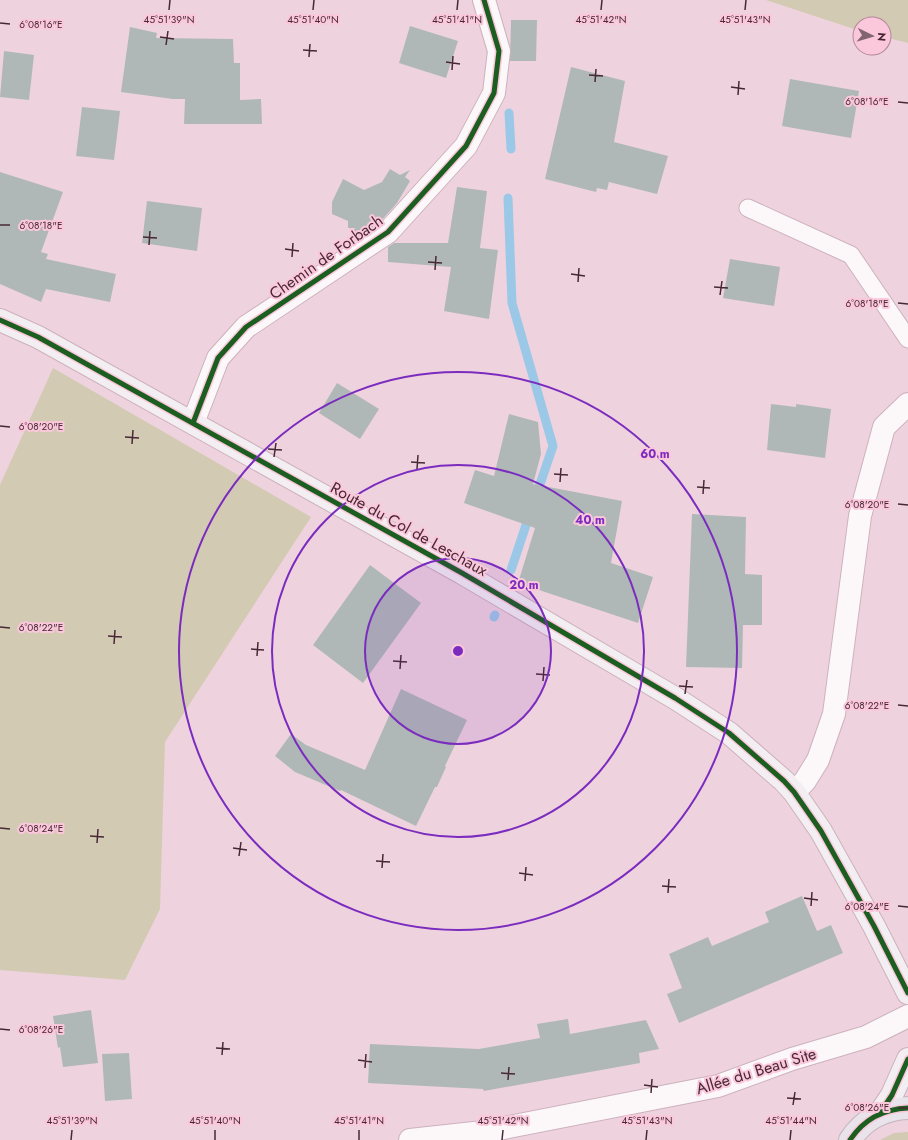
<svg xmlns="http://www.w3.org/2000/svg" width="908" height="1140" font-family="Jost,sans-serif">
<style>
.green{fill:#d3cab3}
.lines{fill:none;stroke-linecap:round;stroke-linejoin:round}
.stream{stroke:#9cc8e8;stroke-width:9}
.building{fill:#afb8b7}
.lane-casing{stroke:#cdb1bc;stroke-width:19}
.street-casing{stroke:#cdb1bc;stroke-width:24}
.secondary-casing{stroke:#cdb1bc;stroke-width:24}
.primary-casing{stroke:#c6b4bc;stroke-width:24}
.lane{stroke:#fcf8fa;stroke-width:17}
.street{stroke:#fcf8fa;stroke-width:22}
.secondary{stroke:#f3eef2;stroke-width:22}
.primary{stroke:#e9e3eb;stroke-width:22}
.cycleway-casing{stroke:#fac7db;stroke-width:8}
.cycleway{stroke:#1b5e20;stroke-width:5}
.ticks{fill:none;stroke:#492836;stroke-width:1.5}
.ring{fill:none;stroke:#7b2cbf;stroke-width:2}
.labels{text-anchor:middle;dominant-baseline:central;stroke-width:4;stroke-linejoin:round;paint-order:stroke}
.street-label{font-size:16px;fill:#492836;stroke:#fac7db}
.ticks-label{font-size:10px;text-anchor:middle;fill:#492836;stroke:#fac7db;stroke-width:4;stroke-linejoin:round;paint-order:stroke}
.centre{fill:#7b2cbf;stroke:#fac7db;stroke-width:2}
.ring-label{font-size:12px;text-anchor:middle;font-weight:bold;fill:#7b2cbf;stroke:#fac7db;stroke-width:4;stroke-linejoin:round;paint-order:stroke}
</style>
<rect width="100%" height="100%" fill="#eed3de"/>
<!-- green -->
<path class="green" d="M 766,0 L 908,0 L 908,43 L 884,37 L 884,24 L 860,24 L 860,31 Z
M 53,368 L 311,517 L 165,742 L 160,909 L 125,980 L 0,970 L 0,485 Z
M 908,1132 L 908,1140 L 880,1140 L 894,1133 Z"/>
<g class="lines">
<!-- stream -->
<path class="stream" d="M 509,113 L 511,149
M 508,198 L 512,303 L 553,446 L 536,496
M 511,570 L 530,513
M 494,617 L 495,615"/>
</g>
<!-- building -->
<path class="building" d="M 511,20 L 537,20 L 536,61 L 510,61 Z
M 410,26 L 458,41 L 446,78 L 399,63 Z
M 130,27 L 157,33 L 156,38 L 233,39 L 234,63 L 240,63 L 240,100 L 261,99 L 262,124 L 184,124 L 185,99 L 173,99 L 121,92 Z
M 4,51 L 34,55 L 29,100 L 0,97 Z
M 571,67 L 625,81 L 614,142 L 668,156 L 657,194 L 609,182 L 607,190 L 597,188 L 596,192 L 545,179 Z
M 790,79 L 859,91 L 851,138 L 782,126 Z
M 82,107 L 120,111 L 114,160 L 76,156 Z
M 390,169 L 400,175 L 410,170 L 405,177 L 410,181 L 397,203 L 380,222 L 358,237 L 352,233 L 355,228 L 348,228 L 348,221 L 332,214 L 332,202 L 343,179 L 364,190 L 382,182 Z
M 0,172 L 63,192 L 41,252 L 48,254 L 46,259 L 116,274 L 110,302 L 46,289 L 41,302 L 0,284 Z
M 457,187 L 487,191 L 480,248 L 498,250 L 489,319 L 444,311 L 451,267 L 388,262 L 388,247 L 394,243 L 448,243 Z
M 147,201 L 202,208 L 197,251 L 142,243 Z
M 730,259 L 780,267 L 774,306 L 723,298 Z
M 337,383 L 379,409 L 360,439 L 319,413 Z
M 771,404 L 796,407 L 796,404 L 831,409 L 825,458 L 767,450 Z
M 509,414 L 538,422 L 541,454 L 533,484 L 622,501 L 611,563 L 653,577 L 638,623 L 518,583 L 535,528 L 464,503 L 475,470 L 494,476 Z
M 692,514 L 746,517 L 745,574 L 762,575 L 762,625 L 743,625 L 742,668 L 686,667 Z
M 370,565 L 421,603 L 363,683 L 313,645 Z
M 401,689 L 467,720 L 445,766 L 446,767 L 437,787 L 435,787 L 416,826 L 341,790 L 340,791 L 295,772 L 275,756 L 291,734 L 306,745 L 365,770 Z
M 802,896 L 817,931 L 831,925 L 843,953 L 679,1023 L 667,994 L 682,988 L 669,954 L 708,937 L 712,946 L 769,922 L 765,912 Z
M 91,1010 L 98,1063 L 63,1067 L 60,1047 L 58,1048 L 53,1016 Z
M 568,1019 L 570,1034 L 646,1020 L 659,1049 L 639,1053 L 640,1063 L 484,1091 L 483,1089 L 368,1083 L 370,1044 L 479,1049 L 540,1038 L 537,1024 Z
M 129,1053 L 132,1099 L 105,1101 L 102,1054 Z"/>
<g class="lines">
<!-- lane casing -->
<g class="lane-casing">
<path id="lane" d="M 748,208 L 851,255 L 908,339"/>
</g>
<!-- street casing -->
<g class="street-casing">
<path id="street" d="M 193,423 L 218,358 L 246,327 L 388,232 L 466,146 L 494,93 L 499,51 L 484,0
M 794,792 L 805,781 L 818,760 L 834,714 L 860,516 L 884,427 L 908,404
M 410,1140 L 483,1132 L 718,1086 L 792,1059 L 866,1037 L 908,1016"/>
</g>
<!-- secondary casing -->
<g class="secondary-casing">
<path id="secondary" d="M 0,320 L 38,337 L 462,573 L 675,698 L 729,733 L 784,781 L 794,792 L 821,831 L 874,926 L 908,993
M 880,1113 L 892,1095 L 908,1059"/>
</g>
<!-- primary casing -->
<g class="primary-casing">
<path id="primary" d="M 850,1140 C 864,1119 883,1109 908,1108"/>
</g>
<!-- lane -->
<use href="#lane" class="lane"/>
<!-- street -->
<use href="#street" class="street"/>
<!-- secondary -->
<use href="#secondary" class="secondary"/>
<!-- primary -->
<use href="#primary" class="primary"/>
<!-- cycleway casing -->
<g class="cycleway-casing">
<path id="cycleway" d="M 0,320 L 38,337 L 462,573 L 675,698 L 729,733 L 784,781 L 794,792 L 821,831 L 874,926 L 908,993
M 193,423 L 218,358 L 246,327 L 388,232 L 466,146 L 494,93 L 499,51 L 484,0
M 880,1113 L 892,1095 L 908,1059
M 850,1140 C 864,1119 883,1109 908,1108"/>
</g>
<!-- cycleway -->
<use href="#cycleway" class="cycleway"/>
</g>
<!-- ticks -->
<path class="ticks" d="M 169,10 L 170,0M 313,10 L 314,0M 457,10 L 458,0M 601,10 L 602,0M 745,10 L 746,0M 0,23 L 10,24M 160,37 L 174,39M 166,45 L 168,31M 303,50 L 317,51M 309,57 L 310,44M 446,62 L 460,64M 452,70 L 453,56M 589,75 L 603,76M 595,82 L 596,69M 731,87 L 745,89M 738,95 L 739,81M 898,102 L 908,103M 0,225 L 10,225M 143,237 L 157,238M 149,245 L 150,231M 285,249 L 299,251M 292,257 L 293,243M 428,262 L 442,263M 435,270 L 436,256M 571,274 L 585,276M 578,282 L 579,268M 714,287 L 728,288M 720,295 L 722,281M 898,303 L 908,304M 0,426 L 10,427M 125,437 L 139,438M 132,444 L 133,430M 268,449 L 282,450M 274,457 L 276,443M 411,462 L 425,463M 417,469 L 418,455M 554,474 L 568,475M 560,482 L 561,468M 697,487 L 710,488M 703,494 L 704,480M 898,504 L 908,505M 0,627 L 10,628M 108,636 L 122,637M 114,644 L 115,630M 251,649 L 264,650M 257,656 L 258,642M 393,661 L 407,662M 400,669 L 401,655M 536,674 L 550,675M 543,681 L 544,667M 679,686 L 693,687M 685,694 L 687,680M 898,705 L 908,706M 0,828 L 10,829M 90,836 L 104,837M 97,843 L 98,829M 233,848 L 247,850M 239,856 L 241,842M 376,861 L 390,862M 382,868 L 383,854M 519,873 L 533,875M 525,881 L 526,867M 662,886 L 676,887M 668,893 L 669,879M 804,898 L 818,900M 811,906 L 812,892M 898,906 L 908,907M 0,1029 L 10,1030M 216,1048 L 230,1049M 222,1055 L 223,1042M 358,1060 L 372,1062M 365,1068 L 366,1054M 501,1073 L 515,1074M 508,1080 L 509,1067M 644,1085 L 658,1087M 651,1093 L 652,1079M 787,1098 L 801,1099M 793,1105 L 795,1092M 898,1108 L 908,1108M 71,1140 L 72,1130M 215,1140 L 215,1130M 359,1140 L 359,1130M 502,1140 L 503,1130M 646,1140 L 647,1130M 790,1140 L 791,1130"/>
<!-- distance rings -->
<circle cx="458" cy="651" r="93" fill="#7b2cbf" fill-opacity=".12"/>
<g class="ring">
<circle cx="458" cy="651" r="93"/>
<circle cx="458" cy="651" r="186"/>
<circle cx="458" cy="651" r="279"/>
</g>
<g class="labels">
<!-- street labels -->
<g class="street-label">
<text transform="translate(326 257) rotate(-35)">Chemin de Forbach</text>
<text transform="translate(409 529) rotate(29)">Route du Col de Leschaux</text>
<text transform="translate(756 1071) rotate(-17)">Allée du Beau Site</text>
</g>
</g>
<g class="ticks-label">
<text x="169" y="23">45°51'39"N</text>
<text x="313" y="23">45°51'40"N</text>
<text x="457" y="23">45°51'41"N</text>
<text x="601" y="23">45°51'42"N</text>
<text x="745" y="23">45°51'43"N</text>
<text x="41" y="28">6°08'16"E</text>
<text x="867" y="105">6°08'16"E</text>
<text x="41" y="229">6°08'18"E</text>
<text x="867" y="307">6°08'18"E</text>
<text x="41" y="430">6°08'20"E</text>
<text x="867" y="508">6°08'20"E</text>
<text x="41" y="631">6°08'22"E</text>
<text x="867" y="709">6°08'22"E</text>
<text x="41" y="832">6°08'24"E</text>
<text x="867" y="910">6°08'24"E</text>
<text x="41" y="1033">6°08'26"E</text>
<text x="867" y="1111">6°08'26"E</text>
<text x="72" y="1124">45°51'39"N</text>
<text x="215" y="1124">45°51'40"N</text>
<text x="359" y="1124">45°51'41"N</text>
<text x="503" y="1124">45°51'42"N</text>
<text x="647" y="1124">45°51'43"N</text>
<text x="791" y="1124">45°51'44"N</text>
</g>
<circle cx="458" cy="651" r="6" class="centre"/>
<g class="ring-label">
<text x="655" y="458">60 m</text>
<text x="590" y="524">40 m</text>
<text x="524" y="589">20 m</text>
</g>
<!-- north arrow -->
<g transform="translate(872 36) rotate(95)"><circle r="19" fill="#fac7db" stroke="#b38799"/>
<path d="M0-3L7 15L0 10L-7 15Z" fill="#836471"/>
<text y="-6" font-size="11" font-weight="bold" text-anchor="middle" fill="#492836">N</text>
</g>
</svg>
